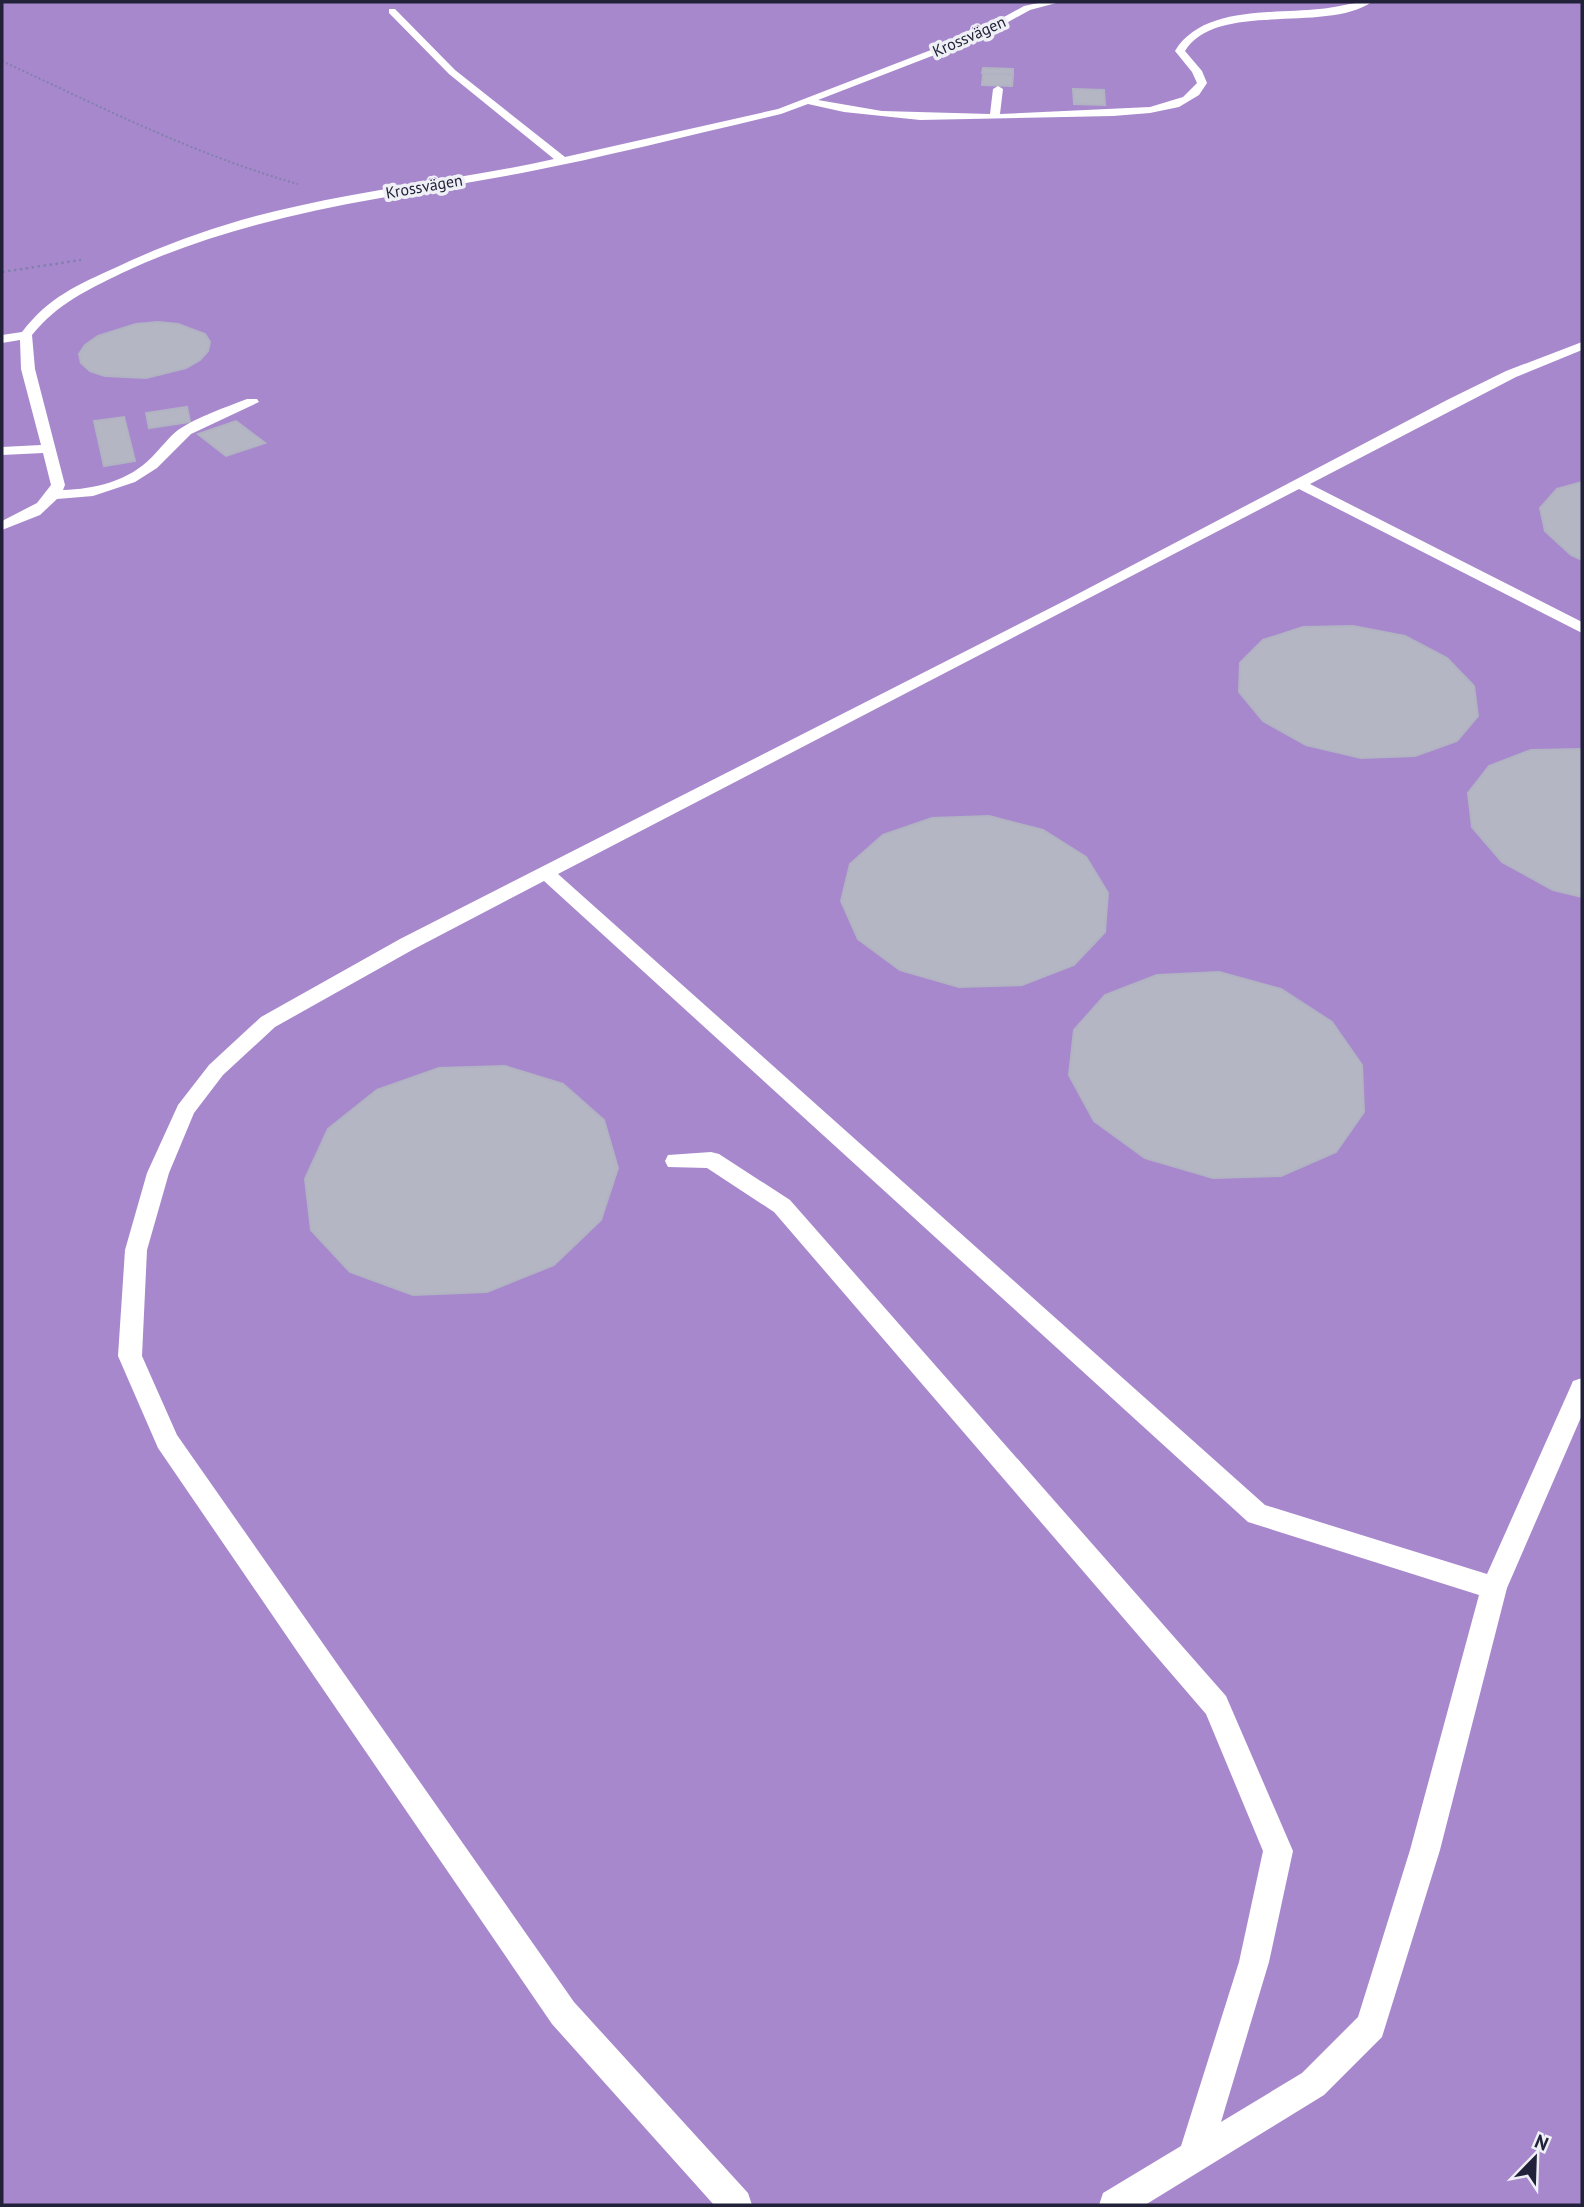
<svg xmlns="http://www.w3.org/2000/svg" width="1584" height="2207" font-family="'PT Sans',sans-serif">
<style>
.water{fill:#a788cd}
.building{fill:#b5b6c4;stroke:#b1b3c3;stroke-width:2}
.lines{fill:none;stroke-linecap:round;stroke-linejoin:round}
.path-far1{stroke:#8081ac;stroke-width:2;stroke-dasharray:2 2.5;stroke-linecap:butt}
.path{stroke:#8081ac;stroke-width:2.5;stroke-dasharray:2.5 3.5;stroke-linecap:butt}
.minor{fill:#fff;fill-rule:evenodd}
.labels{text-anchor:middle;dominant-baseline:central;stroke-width:7;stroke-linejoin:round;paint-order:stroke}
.far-street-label{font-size:16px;fill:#212139;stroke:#eff0f6}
</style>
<rect width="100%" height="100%" fill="#dfe0e9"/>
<!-- water -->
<path class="water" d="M 2,2 L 1582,2 L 1582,2205 L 2,2205 Z"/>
<!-- building -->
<path class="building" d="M 983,68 L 1013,69 L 1013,74 L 982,73 Z
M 983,74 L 1013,75 L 1012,86 L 982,85 Z
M 1073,89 L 1104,90 L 1105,105 L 1074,104 Z
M 158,322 L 178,324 L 205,334 L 210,342 L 208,351 L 200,360 L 186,368 L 146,378 L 105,376 L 90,371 L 81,363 L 79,354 L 85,345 L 98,336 L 136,324 Z
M 187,407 L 190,422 L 149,428 L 146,413 Z
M 124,417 L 135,461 L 104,466 L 94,421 Z
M 236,421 L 265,443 L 226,456 L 198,434 Z
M 1582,482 L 1582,560 L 1571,555 L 1545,531 L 1540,508 L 1557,489 Z
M 1353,626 L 1405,636 L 1447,658 L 1474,686 L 1478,716 L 1457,741 L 1415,756 L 1361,758 L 1306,745 L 1263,721 L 1239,692 L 1240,663 L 1263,640 L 1303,627 Z
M 1582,749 L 1582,897 L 1553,890 L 1502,862 L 1472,827 L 1468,793 L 1489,766 L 1531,750 Z
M 989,816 L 1043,830 L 1086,857 L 1108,893 L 1105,932 L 1074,965 L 1022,985 L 959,987 L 900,970 L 858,939 L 841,901 L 850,864 L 883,835 L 932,818 Z
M 1219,972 L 1281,989 L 1332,1022 L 1362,1065 L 1364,1112 L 1336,1152 L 1281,1176 L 1213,1178 L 1145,1158 L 1094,1121 L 1069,1075 L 1074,1030 L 1105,995 L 1157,975 Z
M 505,1066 L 563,1084 L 604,1120 L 618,1168 L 601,1220 L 554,1265 L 487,1292 L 413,1295 L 350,1272 L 311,1230 L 305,1179 L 328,1129 L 377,1090 L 439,1068 Z"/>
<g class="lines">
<!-- path-far1 -->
<path class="path-far1" d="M 2,61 C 99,106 195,155 298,184"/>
<!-- path -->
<path class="path" d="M 2,272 L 81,260"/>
<!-- minor -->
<path class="minor" d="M 1043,2 L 1060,2 L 1030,10 L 981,37 L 818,100 L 882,111 L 990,114 L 993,89 L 998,86 L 1003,89 L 1000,114 L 1150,107 L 1183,97 L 1197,83 L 1192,72 L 1175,51 C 1202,6 1273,14 1319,9 C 1336,8 1354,1 1372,2 C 1325,34 1216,0 1185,51 L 1202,71 L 1207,83 L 1199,95 L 1179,107 L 1150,113 L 1113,116 L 920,120 L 844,112 L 808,104 L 781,114 C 695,134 609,156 522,173 C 384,199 252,212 122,273 C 87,290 57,304 32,335 L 35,369 L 65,485 L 63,490 C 95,489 129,481 152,457 C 161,448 168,438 178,430 C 199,416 224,408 247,399 L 257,399 L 259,402 L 191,434 L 157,468 L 135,482 L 93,496 L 57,499 L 40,515 L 2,530 L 2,521 L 37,503 L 51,485 L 43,453 L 2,455 L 2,447 L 41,445 L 21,369 L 20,340 L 2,343 L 2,335 L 22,332 C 49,297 77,285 117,267 C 174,240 236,219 298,206 C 383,187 469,178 554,159 L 449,74 L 389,13 L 389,9 L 395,9 L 455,70 L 565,157 L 778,109 L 975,33 L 1024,6 Z
M 1582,342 L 1582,350 L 1516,377 L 1310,484 L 1582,622 L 1582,633 L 1299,489 L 558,874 L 1265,1505 L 1487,1574 L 1570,1388 L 1573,1381 L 1582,1378 L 1582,1415 L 1507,1588 L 1440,1850 L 1382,2037 L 1324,2095 L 1145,2205 L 1099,2205 L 1103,2193 L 1181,2146 L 1239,1962 L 1263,1851 L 1206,1714 L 774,1212 L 707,1168 L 668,1167 L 665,1161 L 668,1155 L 711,1152 L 719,1154 L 790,1200 L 1226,1696 L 1293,1851 L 1269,1962 L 1221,2122 L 1302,2073 L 1358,2017 L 1410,1850 L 1479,1595 L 1248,1522 L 544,881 L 414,949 L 275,1027 L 223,1075 L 194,1113 L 169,1173 L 147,1250 L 142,1356 L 177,1435 L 574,2002 L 748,2193 L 752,2205 L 714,2205 L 552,2024 L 158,1448 L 118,1356 L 125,1250 L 147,1173 L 178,1105 L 209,1065 L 261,1017 L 400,939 L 1070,598 L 1447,400 L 1506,371 Z"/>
</g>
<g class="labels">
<!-- far-street labels -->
<g class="far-street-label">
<text transform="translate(969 36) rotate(-24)">Krossvägen</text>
<text transform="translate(424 186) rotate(-10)">Krossvägen</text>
</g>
</g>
<!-- border -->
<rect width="1584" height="2207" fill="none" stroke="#212139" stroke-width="7"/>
<!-- north arrow -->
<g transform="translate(1535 2158) rotate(23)" stroke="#eff0f6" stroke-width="5" paint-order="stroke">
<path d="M0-5L12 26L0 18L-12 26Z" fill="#212139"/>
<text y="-10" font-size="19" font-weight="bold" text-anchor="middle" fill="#212139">N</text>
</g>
</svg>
